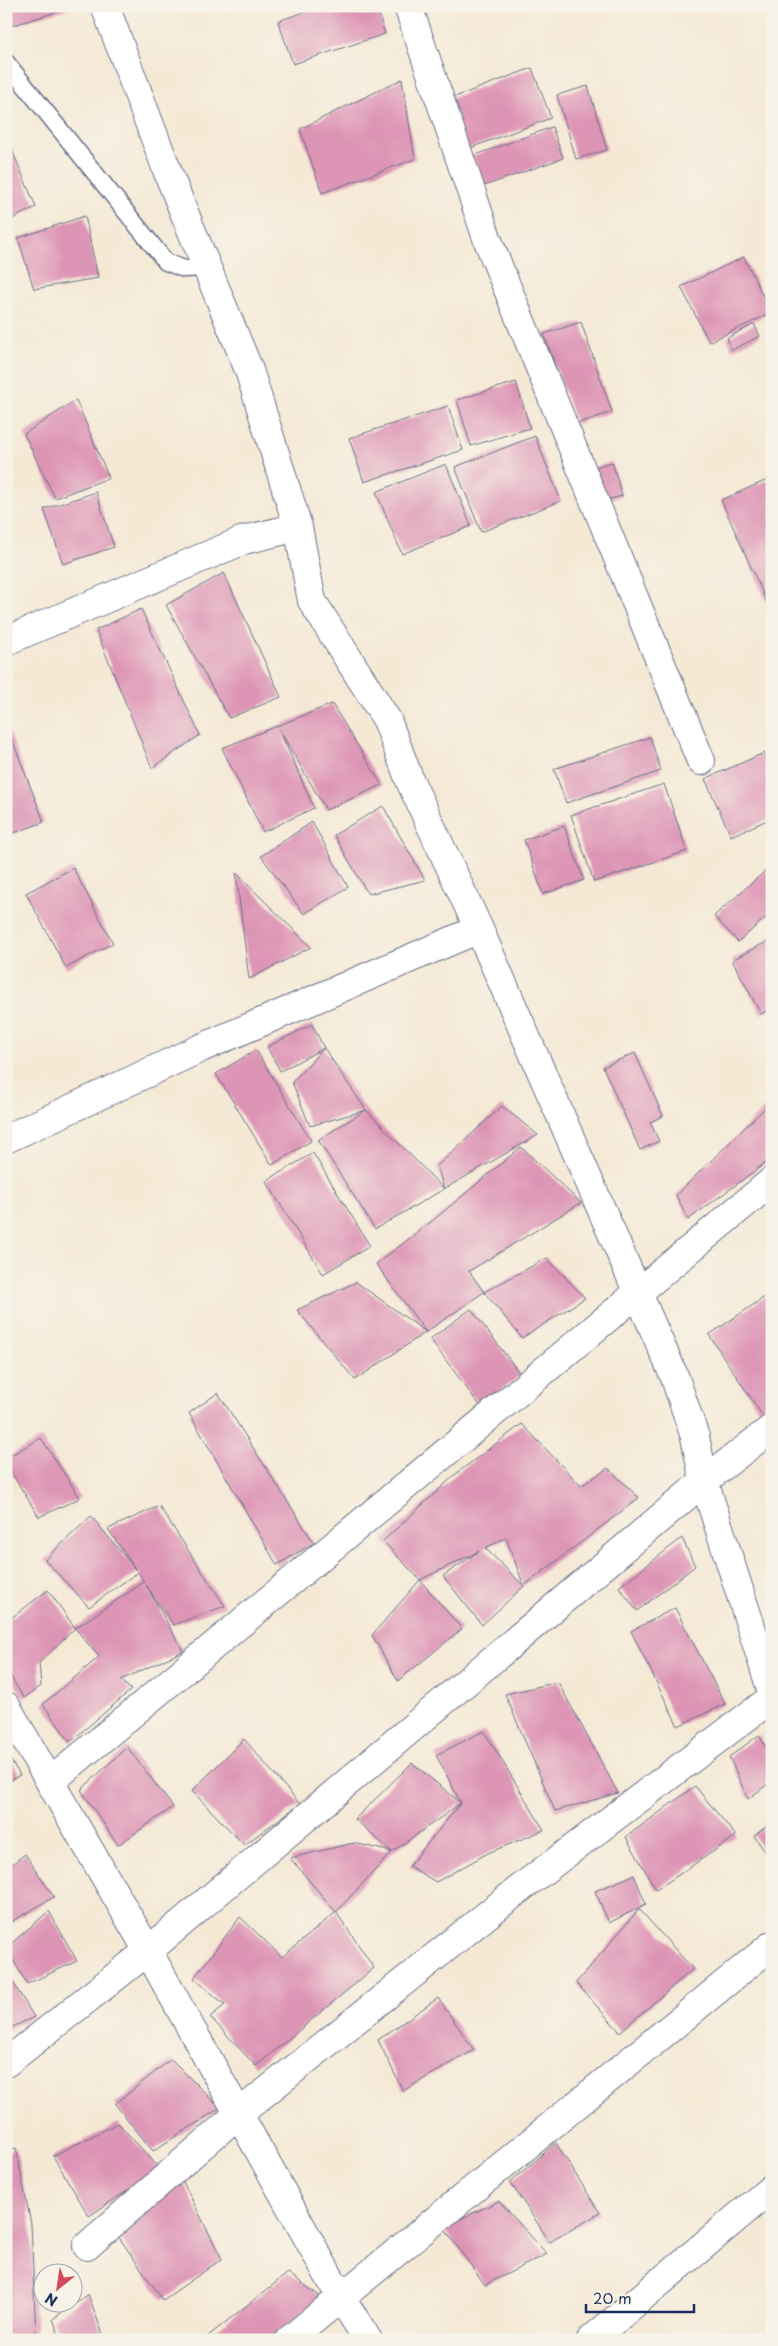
<svg xmlns="http://www.w3.org/2000/svg" width="778" height="2346" font-family="'Playpen Sans',sans-serif">
<style>
.building{fill:#dd95b5;fill-rule:evenodd}
.lines{fill:none;stroke-linecap:round;stroke-linejoin:round}
.lane-casing{stroke:#677088;stroke-width:19}
.street-casing{stroke:#677088;stroke-width:30}
.lane{stroke:#fff;stroke-width:16}
.street{stroke:#fff;stroke-width:28}
</style>
<rect width="100%" height="100%" fill="#f7f3e8"/>
<filter id="ink" filterUnits="userSpaceOnUse"><feTurbulence type="fractalNoise" baseFrequency=".02" numOctaves="2"/><feDisplacementMap in="SourceGraphic" scale="10" xChannelSelector="R" yChannelSelector="G"/><feConvolveMatrix kernelMatrix="1 2 1 2 8 2 1 2 1" color-interpolation-filters="sRGB"/></filter>
<filter id="wash" filterUnits="userSpaceOnUse"><feTurbulence type="fractalNoise" baseFrequency=".0096" numOctaves="4" result="noise"/><feDisplacementMap in="SourceGraphic" scale="20" xChannelSelector="R" yChannelSelector="G"/><feGaussianBlur stdDeviation="1.12" result="paint"/><feColorMatrix in="noise" values="0 0 0 0 0 0 0 0 0 0 0 0 0 0 0 0 0 1.4 0 .05"/><feComposite in="paint" operator="in"/></filter>
<g filter="url(#wash)">
<rect width="100%" height="100%" fill="#f5e9d6"/>
<g id="blocks">
<!-- building -->
<path class="building" d="M 6,6 L 69,6 L 70,8 L 7,27 Z
M 322,6 L 376,6 L 385,34 L 293,64 L 278,21 Z
M 532,68 L 551,118 L 462,151 L 444,101 Z
M 402,79 L 415,159 L 322,193 L 300,129 Z
M 588,86 L 607,150 L 576,159 L 557,95 Z
M 552,127 L 563,158 L 484,186 L 473,156 Z
M 6,136 L 36,207 L 6,222 Z
M 85,216 L 98,278 L 34,289 L 18,238 Z
M 744,257 L 771,313 L 709,342 L 681,287 Z
M 581,322 L 612,412 L 576,424 L 544,334 Z
M 754,324 L 760,336 L 732,350 L 727,338 Z
M 516,382 L 530,428 L 471,446 L 457,400 Z
M 76,400 L 109,478 L 55,498 L 24,434 Z
M 448,406 L 463,450 L 364,482 L 349,438 Z
M 535,436 L 561,501 L 481,532 L 455,467 Z
M 612,462 L 622,496 L 598,502 L 588,469 Z
M 446,464 L 471,526 L 402,554 L 376,492 Z
M 772,478 L 772,614 L 721,500 Z
M 96,492 L 114,547 L 63,564 L 44,509 Z
M 224,573 L 281,697 L 229,718 L 166,605 Z
M 141,609 L 200,735 L 152,768 L 96,630 Z
M 332,704 L 382,785 L 326,810 L 279,729 L 314,808 L 263,832 L 222,748 Z
M 8,729 L 44,822 L 6,836 L 6,730 Z
M 650,737 L 661,771 L 566,803 L 554,769 Z
M 764,753 L 772,771 L 772,818 L 731,836 L 705,779 Z
M 664,784 L 687,851 L 594,882 L 571,815 Z
M 383,806 L 425,880 L 368,894 L 334,835 Z
M 312,822 L 348,887 L 304,914 L 261,856 Z
M 564,826 L 584,880 L 543,894 L 524,840 Z
M 772,865 L 772,912 L 738,942 L 714,916 Z
M 73,868 L 113,943 L 66,968 L 26,893 Z
M 236,873 L 311,947 L 249,979 Z
M 772,939 L 772,1008 L 761,1014 L 732,960 Z
M 312,1024 L 324,1048 L 280,1071 L 267,1047 Z
M 324,1048 L 366,1110 L 444,1189 L 375,1229 L 318,1140 L 366,1110 L 310,1126 L 292,1082 Z
M 256,1050 L 311,1141 L 272,1165 L 216,1074 Z
M 635,1053 L 663,1116 L 650,1122 L 659,1141 L 640,1150 L 603,1067 Z
M 772,1101 L 772,1158 L 688,1220 L 676,1195 Z
M 502,1106 L 538,1135 L 444,1189 L 437,1166 Z
M 521,1147 L 581,1203 L 469,1271 L 484,1292 L 426,1332 L 376,1264 L 431,1222 Z
M 313,1153 L 370,1246 L 323,1274 L 266,1181 Z
M 547,1258 L 585,1298 L 522,1338 L 484,1292 Z
M 356,1282 L 426,1332 L 355,1380 L 297,1310 Z
M 772,1292 L 772,1430 L 709,1335 Z
M 471,1309 L 521,1375 L 480,1406 L 430,1339 Z
M 218,1393 L 314,1543 L 277,1565 L 189,1413 Z
M 522,1424 L 581,1486 L 608,1468 L 639,1498 L 524,1586 L 482,1625 L 443,1576 L 479,1551 L 420,1580 L 383,1541 L 457,1473 ZM 506,1538 L 524,1586 L 485,1548 Z
M 41,1438 L 80,1498 L 39,1517 L 6,1464 L 6,1458 Z
M 159,1506 L 225,1606 L 173,1625 L 146,1585 L 183,1651 L 121,1680 L 131,1690 L 70,1742 L 43,1704 L 99,1657 L 75,1628 L 144,1582 L 138,1572 L 89,1607 L 45,1560 L 91,1516 L 136,1570 L 108,1529 Z
M 682,1538 L 695,1566 L 637,1611 L 619,1587 Z
M 420,1580 L 462,1629 L 398,1681 L 372,1635 Z
M 48,1590 L 75,1628 L 39,1663 L 41,1686 L 24,1698 L 6,1669 L 6,1622 Z
M 675,1608 L 725,1704 L 678,1726 L 631,1631 Z
M 558,1682 L 618,1793 L 555,1811 L 505,1694 Z
M 484,1731 L 544,1830 L 488,1853 L 436,1882 L 409,1866 L 461,1803 L 436,1755 Z
M 759,1735 L 772,1759 L 772,1781 L 748,1799 L 729,1757 Z
M 244,1739 L 300,1804 L 244,1845 L 192,1791 Z
M 127,1747 L 173,1807 L 118,1845 L 81,1790 Z
M 6,1753 L 20,1775 L 6,1783 Z
M 412,1763 L 461,1803 L 392,1852 L 355,1819 Z
M 695,1786 L 736,1836 L 656,1890 L 626,1837 Z
M 772,1822 L 772,1861 L 754,1836 Z
M 354,1843 L 392,1852 L 336,1912 L 290,1858 Z
M 25,1854 L 54,1897 L 6,1925 L 6,1869 Z
M 634,1875 L 646,1904 L 609,1923 L 595,1891 Z
M 639,1909 L 693,1969 L 620,2032 L 576,1983 Z
M 49,1911 L 77,1961 L 27,1984 L 6,1948 Z
M 336,1912 L 374,1968 L 256,2066 L 210,2017 L 225,2005 L 194,1978 L 240,1917 L 282,1957 Z
M 6,1971 L 34,2017 L 6,2030 Z
M 438,1998 L 474,2050 L 403,2091 L 378,2040 Z
M 171,2059 L 220,2108 L 153,2151 L 115,2104 Z
M 118,2123 L 160,2169 L 89,2216 L 53,2156 Z
M 556,2143 L 600,2213 L 550,2242 L 510,2182 Z
M 16,2148 L 31,2224 L 36,2336 L 6,2339 L 6,2151 Z
M 182,2180 L 222,2259 L 163,2300 L 118,2236 Z
M 499,2201 L 547,2254 L 485,2285 L 443,2227 Z
M 288,2273 L 321,2297 L 268,2340 L 203,2340 Z
M 88,2294 L 105,2340 L 61,2340 L 53,2319 Z"/>
</g>
</g>
<g filter="url(#ink)">
<use href="#blocks" fill-opacity="0" stroke="#677088" stroke-width="1"/>
<g class="lines">
<!-- lane casing -->
<g class="lane-casing">
<path id="lane" d="M 6,62 L 166,262 L 184,269 L 207,268"/>
</g>
<!-- street casing -->
<g class="street-casing">
<path id="street" d="M 105,6 L 170,178 L 249,370 L 298,527 L 312,601 L 387,720 L 410,781 L 479,929 L 675,1378 L 695,1437 L 704,1481 L 772,1692
M 408,6 L 488,241 L 701,761
M 6,641 L 244,540 L 298,527
M 6,1139 L 201,1048 L 479,929
M 6,1706 L 148,1951 L 340,2296 L 368,2340
M 50,1782 L 772,1181
M 6,2063 L 148,1951 L 704,1481 L 772,1428
M 87,2246 L 237,2115 L 522,1887 L 772,1698
M 289,2340 L 772,1945
M 591,2340 L 772,2188"/>
</g>
<!-- lane -->
<use href="#lane" class="lane"/>
<!-- street -->
<use href="#street" class="street"/>
</g>
</g>
<!-- margin -->
<rect width="778" height="2346" fill="none" stroke="#f7f3e8" stroke-width="25"/>
<!-- north arrow -->
<g transform="translate(58 2288) rotate(210)"><circle r="24" fill="#f7f3e8" stroke="#9fa5b1"/>
<path d="M0-4L9 19L0 12L-9 19Z" fill="#d1495b"/>
<text y="-8" font-size="14" font-weight="bold" text-anchor="middle" fill="#1b2f5e">N</text>
</g>
<!-- scale -->
<path d="M586 2304v8h108v-8" fill="none" stroke="#1b2f5e" stroke-width="2.5"/>
<text x="593" y="2304" font-size="15" fill="#1b2f5e" stroke="#f7f3e8" stroke-width="4" paint-order="stroke">20 m</text>
</svg>
